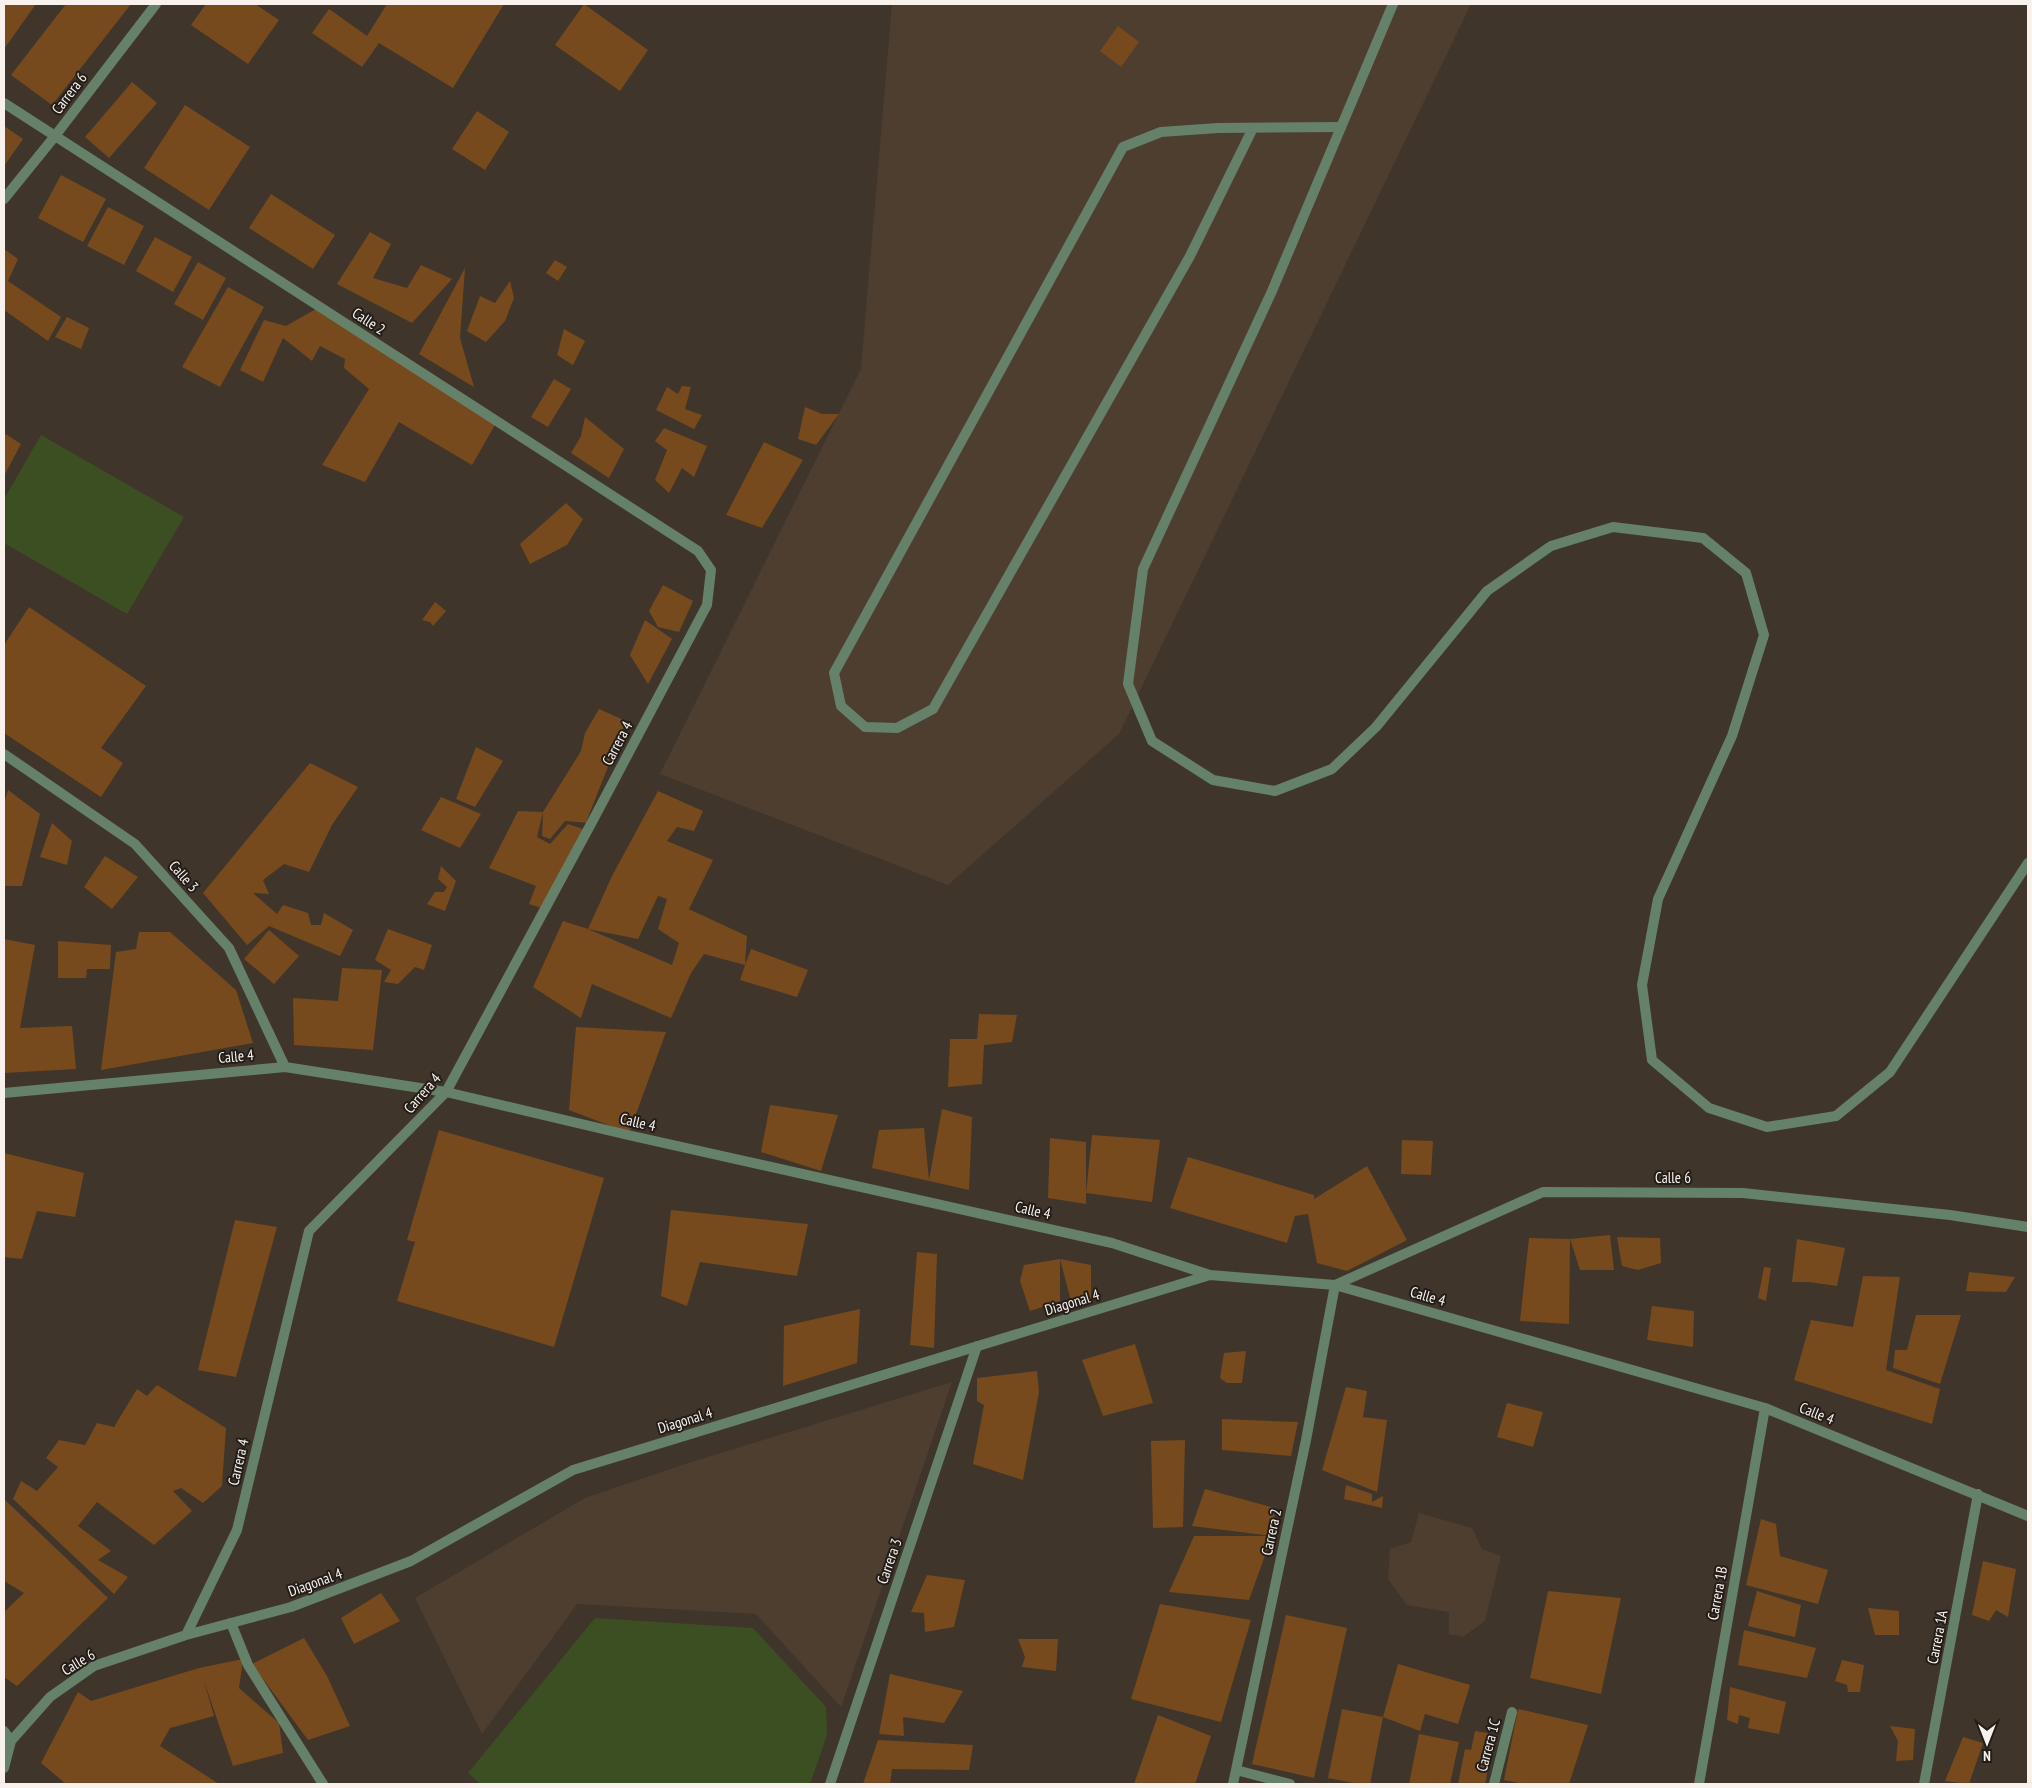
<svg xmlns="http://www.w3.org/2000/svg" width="2032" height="1788" font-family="'PT Sans Narrow',sans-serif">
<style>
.built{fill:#4e3e30}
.green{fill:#3c4f22}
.building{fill:#764a1c}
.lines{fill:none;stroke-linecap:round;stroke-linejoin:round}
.lane{stroke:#658169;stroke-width:10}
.street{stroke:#658169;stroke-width:10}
.labels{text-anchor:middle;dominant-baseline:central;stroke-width:4;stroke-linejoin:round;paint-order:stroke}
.street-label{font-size:15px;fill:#f9f2ec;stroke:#231d19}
</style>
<rect width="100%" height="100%" fill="#40352b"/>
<!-- built -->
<path class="built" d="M 892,4 L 1471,4 L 1119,734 L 948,885 L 660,774 L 861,369 Z
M 952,1382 L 841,1707 L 756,1614 L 577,1604 L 482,1734 L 415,1598 L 585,1498 L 682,1465 Z
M 1419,1513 L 1472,1528 L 1482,1549 L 1501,1556 L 1485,1621 L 1463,1637 L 1449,1634 L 1449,1612 L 1407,1605 L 1388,1579 L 1390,1549 L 1411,1542 Z"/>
<!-- green -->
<path class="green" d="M 41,435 L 184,517 L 127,614 L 4,543 L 4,499 Z
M 595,1618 L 753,1628 L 826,1707 L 827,1735 L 810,1784 L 480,1784 L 468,1773 Z"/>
<!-- building -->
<path class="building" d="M 4,4 L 36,4 L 4,49 Z
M 66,4 L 131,4 L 52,105 L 11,75 Z
M 206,4 L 255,4 L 279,20 L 248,64 L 191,25 Z
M 387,4 L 504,4 L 453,88 L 379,43 L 362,67 L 312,33 L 329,9 L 367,36 Z
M 584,4 L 648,50 L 620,91 L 555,45 Z
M 1118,26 L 1139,42 L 1121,67 L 1100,51 Z
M 132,82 L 157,103 L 109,158 L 85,137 Z
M 185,105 L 250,147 L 209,210 L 144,168 Z
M 477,111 L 509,132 L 485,170 L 452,149 Z
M 4,126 L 23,139 L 4,166 Z
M 61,175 L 106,199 L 83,242 L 38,218 Z
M 271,194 L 335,235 L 313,269 L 249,228 Z
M 108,207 L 144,226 L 124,265 L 87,246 Z
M 370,232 L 391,244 L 373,278 L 407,288 L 421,265 L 452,279 L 412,323 L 337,284 Z
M 155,237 L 192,257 L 173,292 L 136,271 Z
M 4,249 L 18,259 L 8,281 L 61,317 L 48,341 L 4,310 Z
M 555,260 L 567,267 L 558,281 L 546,273 Z
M 198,262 L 226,278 L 203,320 L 174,304 Z
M 465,268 L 460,338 L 474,387 L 419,354 Z
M 510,281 L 514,298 L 505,321 L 486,342 L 467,331 L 480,296 L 495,303 Z
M 228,287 L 264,307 L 220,387 L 182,367 Z
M 316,309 L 495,425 L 472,465 L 399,422 L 365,482 L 322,465 L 369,389 L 344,368 L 345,359 L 320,346 L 312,361 L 283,338 L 263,382 L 240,370 L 264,320 L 286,326 Z
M 67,317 L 89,328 L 81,349 L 55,337 Z
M 564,329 L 585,341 L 573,365 L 557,355 Z
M 554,379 L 571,389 L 548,427 L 531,417 Z
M 682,386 L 691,387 L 685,409 L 702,415 L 694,429 L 656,410 L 667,387 L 678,394 Z
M 805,407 L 822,414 L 839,414 L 816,445 L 798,439 Z
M 585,417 L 624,449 L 609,478 L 571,453 L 581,436 Z
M 664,428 L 707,446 L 694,477 L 682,468 L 669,493 L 655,480 L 667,450 L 655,441 Z
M 4,433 L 21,444 L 4,476 Z
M 764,442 L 803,460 L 762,528 L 726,515 Z
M 566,503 L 583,519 L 567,545 L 530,564 L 520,544 Z
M 663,585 L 693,601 L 679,632 L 658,627 L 649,611 Z
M 435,602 L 446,611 L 433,626 L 430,622 L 422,620 Z
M 29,607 L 146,686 L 101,748 L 123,763 L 101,797 L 4,733 L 4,645 Z
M 645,620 L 672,639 L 648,684 L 630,655 Z
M 599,709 L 626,721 L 587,820 L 590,823 L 565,821 L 550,839 L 542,836 L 543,812 L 537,837 L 550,844 L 568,824 L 583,829 L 544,909 L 529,904 L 536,886 L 489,868 L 518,811 L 543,812 L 581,751 L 585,733 Z
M 476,747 L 503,761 L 475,807 L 456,799 Z
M 310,763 L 358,787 L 332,825 L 309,872 L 284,864 L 263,880 L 269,894 L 253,893 L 277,914 L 283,905 L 308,913 L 311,925 L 321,925 L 324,913 L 353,930 L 340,956 L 269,926 L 247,945 L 203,893 Z
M 8,790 L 40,814 L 22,886 L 4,886 L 4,804 Z
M 658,791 L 703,811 L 694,831 L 677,827 L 667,841 L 713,860 L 689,909 L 682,906 L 747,936 L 745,965 L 751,949 L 808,970 L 797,997 L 740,980 L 745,965 L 704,954 L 691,973 L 671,1018 L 592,984 L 581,1018 L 533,987 L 563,921 L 588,929 L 672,965 L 679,943 L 658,929 L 667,899 L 658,896 L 638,939 L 588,929 L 612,876 Z
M 441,797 L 481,814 L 460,848 L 421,830 Z
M 52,823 L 72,841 L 67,865 L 40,857 Z
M 105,856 L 138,877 L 112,909 L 84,887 Z
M 441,866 L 456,881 L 445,911 L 427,904 L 435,892 L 444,892 L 447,887 L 438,879 Z
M 388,929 L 432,945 L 424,970 L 415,967 L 398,984 L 384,982 L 391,970 L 375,960 Z
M 269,930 L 299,956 L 274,984 L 244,959 Z
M 139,932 L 170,932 L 236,990 L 253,1043 L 101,1070 L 116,952 L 136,949 Z
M 4,939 L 35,945 L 20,1028 L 72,1026 L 76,1069 L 4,1073 Z
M 58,941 L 111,945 L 110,969 L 87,969 L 86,978 L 58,978 Z
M 342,968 L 382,970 L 373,1050 L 294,1045 L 293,998 L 338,1001 Z
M 979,1014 L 1017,1015 L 1012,1042 L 984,1045 L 982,1084 L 948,1087 L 950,1039 L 977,1039 Z
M 576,1027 L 666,1032 L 629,1133 L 569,1110 Z
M 770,1105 L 838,1115 L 821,1171 L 761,1152 Z
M 942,1109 L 972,1117 L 969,1190 L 872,1168 L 879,1130 L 924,1128 L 929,1180 Z
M 439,1130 L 604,1178 L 554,1347 L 397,1301 L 415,1242 L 407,1240 Z
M 1092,1135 L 1160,1140 L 1152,1202 L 1086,1193 Z
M 1050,1138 L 1086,1142 L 1086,1204 L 1048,1198 Z
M 1402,1140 L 1433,1141 L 1431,1175 L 1401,1174 Z
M 4,1153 L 84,1173 L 75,1217 L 37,1211 L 22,1259 L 4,1257 Z
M 1188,1157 L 1314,1195 L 1314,1199 L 1367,1166 L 1407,1240 L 1347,1271 L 1317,1263 L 1308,1214 L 1295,1216 L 1287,1243 L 1170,1208 Z
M 671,1210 L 808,1224 L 797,1276 L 700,1262 L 687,1306 L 661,1296 Z
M 235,1220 L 277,1227 L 236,1377 L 198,1370 Z
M 1610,1235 L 1614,1270 L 1580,1270 L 1570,1239 Z
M 1617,1237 L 1660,1238 L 1661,1263 L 1638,1270 L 1622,1266 Z
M 1529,1238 L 1570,1239 L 1569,1324 L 1520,1321 Z
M 1797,1239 L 1845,1248 L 1837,1286 L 1809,1282 L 1792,1282 Z
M 917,1252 L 937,1254 L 934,1348 L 910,1345 Z
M 1060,1259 L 1091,1265 L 1091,1302 L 1071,1301 L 1060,1259 L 1060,1301 L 1030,1311 L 1020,1281 L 1024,1265 Z
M 1764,1267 L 1771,1268 L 1766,1301 L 1758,1298 Z
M 1969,1272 L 2015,1277 L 2006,1292 L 1966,1291 Z
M 1863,1276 L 1900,1277 L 1886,1370 L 1940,1389 L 1932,1424 L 1794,1380 L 1811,1320 L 1853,1327 Z
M 1652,1306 L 1694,1311 L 1693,1347 L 1647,1340 Z
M 860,1309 L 857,1363 L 783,1386 L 784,1326 Z
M 1916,1315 L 1961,1315 L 1940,1384 L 1893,1368 L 1895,1350 L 1907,1350 Z
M 1135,1344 L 1153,1403 L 1103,1416 L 1082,1360 Z
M 1246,1351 L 1242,1383 L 1227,1383 L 1220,1378 L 1224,1353 Z
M 1037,1371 L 1039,1392 L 1023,1480 L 973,1464 L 984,1405 L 977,1401 L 977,1378 Z
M 157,1385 L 226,1428 L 222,1486 L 203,1503 L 181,1488 L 173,1491 L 192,1511 L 154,1545 L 97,1502 L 78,1526 L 111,1551 L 98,1560 L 128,1577 L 114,1594 L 13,1499 L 21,1481 L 37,1491 L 58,1467 L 46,1458 L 59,1440 L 85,1445 L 97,1423 L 114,1427 L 137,1389 L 147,1396 Z
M 1346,1387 L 1367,1391 L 1363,1417 L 1387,1420 L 1377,1492 L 1322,1470 Z
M 1507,1403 L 1543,1412 L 1533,1447 L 1497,1437 Z
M 1222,1419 L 1298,1422 L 1291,1456 L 1222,1450 Z
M 1185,1440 L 1183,1527 L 1153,1528 L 1151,1441 Z
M 1346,1485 L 1372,1494 L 1372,1502 L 1383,1496 L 1382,1508 L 1344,1499 Z
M 1205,1489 L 1275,1508 L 1272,1536 L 1249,1600 L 1169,1592 L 1194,1536 L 1272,1536 L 1192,1526 Z
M 4,1499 L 108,1598 L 17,1686 L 4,1677 L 4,1612 L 24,1593 L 4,1581 Z
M 1761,1519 L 1776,1524 L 1780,1556 L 1828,1570 L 1818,1604 L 1746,1585 Z
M 1983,1561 L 2016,1569 L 2008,1617 L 1996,1610 L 1989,1621 L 1972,1615 Z
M 927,1575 L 965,1580 L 954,1627 L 925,1632 L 924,1613 L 911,1612 Z
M 1548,1591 L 1621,1598 L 1601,1694 L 1530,1678 Z
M 1757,1591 L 1801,1605 L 1795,1637 L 1748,1626 Z
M 381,1593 L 400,1621 L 354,1644 L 341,1618 Z
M 1160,1604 L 1251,1620 L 1221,1722 L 1131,1699 Z
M 1868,1608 L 1899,1611 L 1899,1635 L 1875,1635 Z
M 1286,1615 L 1347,1628 L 1314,1778 L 1252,1764 Z
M 1744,1630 L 1816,1648 L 1807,1678 L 1738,1665 Z
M 304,1638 L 327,1676 L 350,1726 L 308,1740 L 252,1664 Z
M 1018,1639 L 1058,1639 L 1056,1671 L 1022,1667 L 1025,1657 Z
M 243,1659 L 239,1688 L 279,1723 L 283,1753 L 233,1766 L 204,1681 L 214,1716 L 170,1728 L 160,1746 L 219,1784 L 66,1784 L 41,1763 L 78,1692 L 91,1701 L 199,1668 Z
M 1842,1660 L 1864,1665 L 1860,1692 L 1848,1692 L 1847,1685 L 1835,1681 Z
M 1398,1664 L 1470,1685 L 1458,1724 L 1425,1714 L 1420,1731 L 1383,1717 Z
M 890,1674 L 963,1691 L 944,1723 L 903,1717 L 904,1736 L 879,1734 Z
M 1730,1687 L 1786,1702 L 1779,1734 L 1748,1728 L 1750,1718 L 1739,1715 L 1738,1724 L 1727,1720 Z
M 1342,1709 L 1383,1717 L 1370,1784 L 1359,1784 L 1328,1778 Z
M 1518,1709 L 1588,1725 L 1569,1784 L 1523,1784 L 1504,1780 Z
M 1158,1715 L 1211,1736 L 1195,1784 L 1134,1784 Z
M 1890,1726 L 1915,1729 L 1913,1760 L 1896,1761 L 1898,1741 Z
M 1475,1731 L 1488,1733 L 1485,1753 L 1491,1754 L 1485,1784 L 1458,1784 L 1465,1749 L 1471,1750 Z
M 1419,1734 L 1459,1742 L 1450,1784 L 1409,1784 Z
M 1963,1737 L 1983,1743 L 1969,1784 L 1945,1781 Z
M 878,1740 L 973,1745 L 969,1770 L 892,1769 L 890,1784 L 863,1784 Z"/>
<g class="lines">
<!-- lane -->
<path class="lane" d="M 1253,128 L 1190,256 L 933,709 L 897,728 L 865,727 L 841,706 L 834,673 L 1123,147 L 1161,132 L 1218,128 L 1341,127
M 231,1623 L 248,1665 L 323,1784"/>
<!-- street -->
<path class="street" d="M 1393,4 L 1272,291 L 1143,569 L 1128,684 L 1152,741 L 1213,780 L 1275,791 L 1332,769 L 1376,727 L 1487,591 L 1551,546 L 1613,527 L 1703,538 L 1746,573 L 1764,635 L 1732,736 L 1658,899 L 1642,985 L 1652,1060 L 1709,1108 L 1767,1127 L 1836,1116 L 1890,1072 L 2028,863
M 4,103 L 698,551 L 711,570 L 707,605 L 592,822 L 446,1092 L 309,1231 L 237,1530 L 186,1635
M 4,199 L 55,136 L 156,4
M 4,754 L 135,844 L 229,948 L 285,1067
M 4,1093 L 285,1067 L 446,1092 L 628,1135 L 1112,1243 L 1210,1275 L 1335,1285 L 1765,1408 L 2028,1516
M 4,1731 L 11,1741
M 4,1742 L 11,1741 L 50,1697 L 94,1666 L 186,1635 L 291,1607 L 411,1561 L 573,1470 L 1210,1275
M 4,1768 L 11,1741
M 1236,1770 L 1290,1784
M 830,1784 L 977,1346
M 1233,1784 L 1306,1440 L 1335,1285 L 1543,1192 L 1743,1193 L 1950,1215 L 2028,1227
M 1494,1784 L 1512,1712
M 1699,1784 L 1765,1408
M 1924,1784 L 1978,1494"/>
</g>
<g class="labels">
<!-- street labels -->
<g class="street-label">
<text transform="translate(69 93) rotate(-53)">Carrera 6</text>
<text transform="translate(369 321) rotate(33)">Calle 2</text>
<text transform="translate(617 743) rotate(-62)">Carrera 4</text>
<text transform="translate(184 876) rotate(48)">Calle 3</text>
<text transform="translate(236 1056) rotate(-5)">Calle 4</text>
<text transform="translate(422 1093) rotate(-49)">Carrera 4</text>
<text transform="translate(638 1122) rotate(13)">Calle 4</text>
<text x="1673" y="1177">Calle 6</text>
<text transform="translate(1033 1210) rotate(13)">Calle 4</text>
<text transform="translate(1428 1296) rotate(16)">Calle 4</text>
<text transform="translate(1072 1302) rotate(-17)">Diagonal 4</text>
<text transform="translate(1817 1413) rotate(22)">Calle 4</text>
<text transform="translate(685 1420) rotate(-17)">Diagonal 4</text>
<text transform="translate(238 1462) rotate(-77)">Carrera 4</text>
<text transform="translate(1271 1532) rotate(-78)">Carrera 2</text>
<text transform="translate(889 1561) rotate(-71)">Carrera 3</text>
<text transform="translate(315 1582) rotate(-20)">Diagonal 4</text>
<text transform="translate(1717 1593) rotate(-80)">Carrera 1B</text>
<text transform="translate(1937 1637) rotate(-79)">Carrera 1A</text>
<text transform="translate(78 1662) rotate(-31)">Calle 6</text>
<text transform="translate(1488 1745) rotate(-75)">Carrera 1C</text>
</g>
</g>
<!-- border -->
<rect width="2032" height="1788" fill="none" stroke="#f9f2ec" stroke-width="10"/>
<!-- north arrow -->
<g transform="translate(1987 1743) rotate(180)" stroke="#231d19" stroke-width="4" paint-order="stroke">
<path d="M0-4L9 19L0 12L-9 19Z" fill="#f9f2ec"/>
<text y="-8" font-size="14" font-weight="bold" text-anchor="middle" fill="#f9f2ec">N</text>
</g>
</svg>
